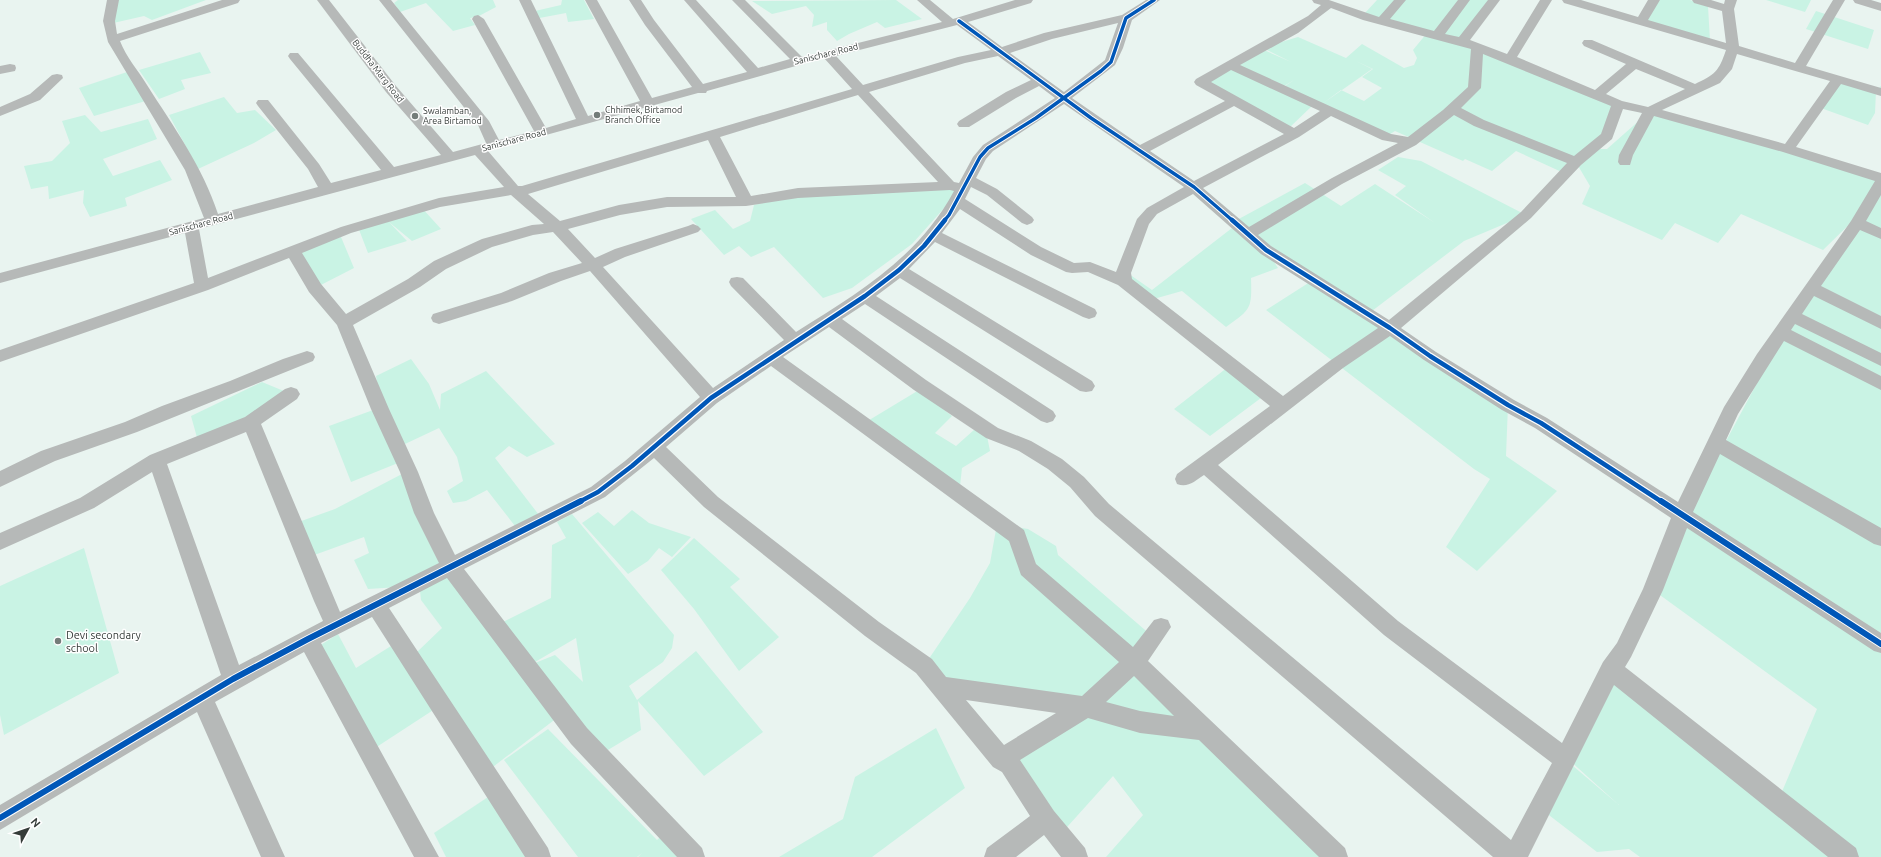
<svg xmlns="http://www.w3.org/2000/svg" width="1881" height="857" font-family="Ubuntu,sans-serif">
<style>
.green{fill:#c9f3e4;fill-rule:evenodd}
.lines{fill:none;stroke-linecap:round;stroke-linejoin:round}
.minor{fill:#b6b9b8;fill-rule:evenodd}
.cycleway-far2-casing{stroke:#fff;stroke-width:5.5}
.cycleway-far1-casing{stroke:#fff;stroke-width:7}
.cycleway-casing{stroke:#fff;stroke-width:8}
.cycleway-far2{stroke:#0057b8;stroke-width:3.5}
.cycleway-far1{stroke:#0057b8;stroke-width:4.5}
.cycleway{stroke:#0057b8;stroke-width:6}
.poi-dot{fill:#747c79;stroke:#fff;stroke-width:1.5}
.labels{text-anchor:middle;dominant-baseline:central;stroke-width:3;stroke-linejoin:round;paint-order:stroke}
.far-street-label{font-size:9px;fill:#353c39;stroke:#fff}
.far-poi-label{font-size:9px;fill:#353c39;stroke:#fff;text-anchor:start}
.poi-label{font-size:11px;fill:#353c39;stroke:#fff;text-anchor:start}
</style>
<rect width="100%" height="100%" fill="#e9f4f0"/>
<!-- green -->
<path class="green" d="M 112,0 L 206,0 L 152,20 L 144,16 L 109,24 Z
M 398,0 L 493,0 L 496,7 L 477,17 L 470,18 L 475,25 L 453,31 L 426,3 L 400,12 L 394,3 Z
M 562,0 L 584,0 L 594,19 L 568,22 L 566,13 L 534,19 L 535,11 L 561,5 Z
M 896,0 L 922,19 L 885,28 L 877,22 L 849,34 L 837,41 L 827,30 L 827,22 L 812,27 L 814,15 L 806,6 L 772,14 L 752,1 Z
M 1377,0 L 1491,0 L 1462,42 L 1618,104 L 1593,149 L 1607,149 L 1650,111 L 1881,178 L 1881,535 L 1725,443 L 1783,334 L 1866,208 L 1823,250 L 1741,214 L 1718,243 L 1675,223 L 1662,240 L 1582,204 L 1590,186 L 1577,164 L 1566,174 L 1516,151 L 1492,171 L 1465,159 L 1463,161 L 1395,131 L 1387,136 L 1322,104 L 1341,90 L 1364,101 L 1382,88 L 1362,77 L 1373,69 L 1356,61 L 1372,69 L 1322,104 L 1285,86 L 1294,80 L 1284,86 L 1234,65 L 1264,50 L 1291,62 L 1265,49 L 1278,43 L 1298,37 L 1346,58 L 1362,44 L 1404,68 L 1414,65 L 1417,58 L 1413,50 L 1427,33 L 1365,13 Z
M 1660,0 L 1690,0 L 1708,6 L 1710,41 L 1641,22 Z
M 1766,0 L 1811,0 L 1805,12 Z
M 1816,11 L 1874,30 L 1868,49 L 1806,29 Z
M 200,52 L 211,73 L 181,80 L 185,89 L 159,99 L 139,70 Z
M 1231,66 L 1312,106 L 1289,128 L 1205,81 Z
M 130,71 L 149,100 L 94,116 L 79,88 Z
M 1838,79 L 1876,91 L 1881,86 L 1881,92 L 1876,91 L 1875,113 L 1868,125 L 1818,107 Z
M 224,97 L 237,113 L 255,110 L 276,130 L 254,143 L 198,169 L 169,115 Z
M 85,115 L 101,132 L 148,119 L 157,139 L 103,159 L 113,176 L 160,160 L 172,180 L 125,198 L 127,206 L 90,217 L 83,203 L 84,190 L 49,199 L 48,186 L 31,189 L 24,166 L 52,161 L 70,143 L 62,121 Z
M 1398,157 L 1421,161 L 1526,215 L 1464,241 L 1368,314 L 1508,405 L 1506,456 L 1557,491 L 1477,571 L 1446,547 L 1490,479 L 1474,469 L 1266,310 L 1313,280 L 1361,309 L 1235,221 L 1305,183 L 1341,206 L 1375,184 L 1435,223 L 1395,195 L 1406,186 L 1378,170 Z
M 948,187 L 955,190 L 954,197 L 912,244 L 852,288 L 823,298 L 774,247 L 751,257 L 739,246 L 724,255 L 691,219 L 715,210 L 733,229 L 750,221 L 754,205 L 784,198 Z
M 422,208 L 441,229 L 412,241 L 389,222 L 407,241 L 368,253 L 358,227 Z
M 1232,228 L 1266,250 L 1278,268 L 1251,278 C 1252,309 1251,309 1226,327 L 1182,291 L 1150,300 L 1124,281 L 1129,274 L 1152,290 Z
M 341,237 L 354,268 L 315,288 L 293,251 Z
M 411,359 L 429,384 L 440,410 L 441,394 L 486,371 L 555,444 L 527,457 L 509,446 L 495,458 L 539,515 L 515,526 L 487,490 L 466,501 L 453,503 L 447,491 L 463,481 L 457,457 L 439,428 L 405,444 L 381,406 L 376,376 Z
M 1228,367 L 1265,395 L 1210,436 L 1174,409 Z
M 262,382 L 291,394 L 198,441 L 191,416 Z
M 919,390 L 952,416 L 935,433 L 956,446 L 975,429 L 987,436 L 990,451 L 962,468 L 960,486 L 866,422 Z
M 376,409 L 398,463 L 351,482 L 329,426 Z
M 1718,447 L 1881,538 L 1881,857 L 1640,857 L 1629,849 L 1597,852 L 1541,809 L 1566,760 L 1619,805 L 1568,759 L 1612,679 L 1781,794 L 1817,709 L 1653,590 Z
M 402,474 L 495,626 L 551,598 L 552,545 L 566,538 L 557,522 L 572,514 L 674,635 L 672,648 L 663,662 L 629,686 L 637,700 L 696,651 L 763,732 L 704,776 L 638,701 L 641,730 L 598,756 L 562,714 L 485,773 L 441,705 L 372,750 L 316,648 L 338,634 L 356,668 L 399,641 L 417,652 L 442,628 L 421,600 L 420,591 L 415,586 L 368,589 L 354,560 L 369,553 L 364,537 L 306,558 L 293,524 L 335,509 ZM 576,638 L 583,682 L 555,655 L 530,665 Z
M 632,510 L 649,523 L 691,537 L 672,557 L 659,548 L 648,561 L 628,574 L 582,523 L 598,512 L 614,526 Z
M 997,524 L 1028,529 L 1056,546 L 1058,555 L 1152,636 L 1126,661 L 1332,857 L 1106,857 L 1143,815 L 1113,776 L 1059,836 L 1006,759 L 1078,708 L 946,682 L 924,666 L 970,598 L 990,563 Z
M 694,538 L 740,579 L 730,587 L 779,637 L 739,671 L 694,609 L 661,570 Z
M 84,548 L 119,673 L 4,735 L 0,715 L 0,586 Z
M 936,728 L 965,788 L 872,857 L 779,857 L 843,819 L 855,777 Z
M 548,729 L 657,840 L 668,830 L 690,857 L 638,857 L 642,853 L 637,857 L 578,857 L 504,760 Z
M 497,791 L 539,857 L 446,857 L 434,833 Z"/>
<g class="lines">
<!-- minor -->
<path class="minor" d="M 107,0 L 119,0 L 115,21 L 117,34 L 222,0 L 240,0 L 238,3 L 120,41 C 126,57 138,70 147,85 C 173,126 203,167 218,214 L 318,187 L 308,169 L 258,106 L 256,103 L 258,100 L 268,100 L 319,164 L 331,183 L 381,170 L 290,59 L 288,56 L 290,53 L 298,53 L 394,167 L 441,155 L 386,92 L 317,0 L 329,0 L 396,86 L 453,152 L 486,143 L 478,125 L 379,0 L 391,0 L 489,121 L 499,140 L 534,131 L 472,19 L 474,16 L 478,15 L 484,19 L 546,128 L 576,119 L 519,0 L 531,0 L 588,116 L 640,101 L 585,0 L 597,0 L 652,98 L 692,87 L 645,25 L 629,0 L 641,0 L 654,20 L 703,84 L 747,72 L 684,0 L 696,0 L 758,68 L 790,59 L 732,0 L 745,0 L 802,57 L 942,22 L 917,0 L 930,0 L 953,19 L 1015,0 L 1033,0 L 1031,3 L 968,22 L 1002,47 L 1044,33 L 1122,15 L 1146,0 L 1160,0 L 1132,20 L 1123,48 L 1115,65 L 1072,98 L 1140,145 L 1225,101 L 1196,85 L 1194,82 L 1196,79 L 1308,16 L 1321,5 L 1314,3 L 1312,0 L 1329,0 L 1379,17 L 1394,0 L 1406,0 L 1390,19 L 1434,31 L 1458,0 L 1470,0 L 1445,34 L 1459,37 L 1488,0 L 1500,0 L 1470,40 L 1507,54 L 1540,0 L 1552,0 L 1517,57 L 1595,90 L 1626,64 L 1584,46 L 1582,43 L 1584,40 L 1592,40 L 1695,84 C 1715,75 1719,71 1726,50 L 1564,3 L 1562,0 L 1581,0 L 1638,17 L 1648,0 L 1660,0 L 1648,20 L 1726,43 L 1722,11 L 1694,3 L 1692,0 L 1711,0 L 1724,4 L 1725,0 L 1737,0 L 1734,9 L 1739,46 L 1795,63 L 1833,0 L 1845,0 L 1806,66 L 1881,88 L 1881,96 L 1841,84 L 1796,147 L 1881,173 L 1881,195 L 1866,221 L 1881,228 L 1881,239 L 1860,230 L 1821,286 L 1881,316 L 1881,329 L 1814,296 L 1802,314 L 1881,353 L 1881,366 L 1795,324 L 1791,330 L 1881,376 L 1881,390 L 1784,341 L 1738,414 L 1726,440 L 1881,528 L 1881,546 L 1874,544 L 1720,454 L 1693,512 L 1881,633 L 1881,653 L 1874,651 L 1687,528 L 1663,590 L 1631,657 L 1625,667 L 1856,848 L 1859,857 L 1828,857 L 1614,685 L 1528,857 L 1493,857 L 1095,516 L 1070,487 L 1048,469 L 1019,451 L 986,438 L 914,390 L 829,327 L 783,357 L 1024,530 L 1036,564 L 1133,647 L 1154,620 L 1161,618 L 1168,620 L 1171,627 L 1148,661 L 1345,848 L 1348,857 L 1319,857 L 1199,740 L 1140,733 L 1088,718 L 1020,760 L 1054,811 L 1085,848 L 1088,857 L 1061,857 L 1044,835 L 1016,857 L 984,857 L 987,848 L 1030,816 L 1002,772 L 993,767 L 916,673 L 865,636 L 704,507 L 654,458 L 605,497 L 464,569 L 587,728 L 702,848 L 705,857 L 677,857 L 571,744 L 447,578 L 389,608 L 548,848 L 551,857 L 525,857 L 372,617 L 321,643 L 439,857 L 414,857 L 304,652 L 215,702 L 285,857 L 261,857 L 197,712 L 0,830 L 0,805 L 221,675 L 152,472 L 94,508 L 0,550 L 0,533 L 80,498 L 150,455 L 245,417 L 285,389 L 291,387 L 297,389 L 300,394 L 297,399 L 261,424 L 340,612 L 439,563 L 414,513 L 400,472 L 371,409 L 337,325 L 309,292 L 289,258 L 208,290 L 0,362 L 0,350 L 194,283 L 185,233 L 0,283 L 0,273 L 204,218 L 185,170 L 108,42 L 103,21 ZM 1331,8 L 1363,20 L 1471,49 L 1468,87 L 1443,110 L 1408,137 L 1391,134 L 1240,65 L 1298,33 ZM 1118,23 L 1105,60 L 1064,92 L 1010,53 L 1052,39 ZM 957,25 L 991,50 L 958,57 L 863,85 L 836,56 ZM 1483,54 L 1611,106 L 1601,134 L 1574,156 L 1484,120 L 1461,108 L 1481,88 ZM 1737,54 L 1830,81 L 1785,144 L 1662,110 L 1720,83 L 1732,69 ZM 998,56 L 1031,80 L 1006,92 L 959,121 L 957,124 L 959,127 L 969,127 L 1016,98 L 1039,86 L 1055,98 L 983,145 L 973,157 L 959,183 L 954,182 L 869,92 L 965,63 ZM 824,58 L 852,89 L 522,186 L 518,186 L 488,151 L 698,93 L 706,93 L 707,91 ZM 1636,69 L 1685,89 L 1648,107 L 1622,101 L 1606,94 ZM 1231,70 L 1320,111 L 1294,128 L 1211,82 ZM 858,95 L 938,182 L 798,188 L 751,196 L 720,137 ZM 1064,104 L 1184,187 L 1147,208 L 1137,219 L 1116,272 L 1090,262 L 1074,263 L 1041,247 L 965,199 L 971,187 L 987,195 L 1022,223 L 1027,225 L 1032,223 L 1034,220 L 1032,217 L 997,189 L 976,178 L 986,159 L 993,151 ZM 1234,106 L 1284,134 L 1194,181 L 1150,151 ZM 1623,109 L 1642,113 L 1619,155 L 1618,162 L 1620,165 L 1630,165 L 1633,155 L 1654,116 L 1783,152 L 1875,181 L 1851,221 L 1757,354 L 1724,407 L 1678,502 L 1547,418 L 1514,400 L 1436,352 L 1401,328 L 1531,218 L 1581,165 L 1612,139 ZM 1454,115 L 1474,126 L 1567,163 L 1521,212 L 1389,320 L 1271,246 L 1258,235 L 1342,184 L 1416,145 ZM 1331,116 L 1382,140 L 1398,143 L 1332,178 L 1249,227 L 1203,188 L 1299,137 ZM 708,140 L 736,197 L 667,197 L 619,205 L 560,221 L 528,194 ZM 475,155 L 504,187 L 439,198 L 341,227 L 208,278 L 199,229 ZM 950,190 L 954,191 C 918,258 858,293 796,332 L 743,278 L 737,277 L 731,278 L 729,282 L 731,286 L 784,340 L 713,388 L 603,267 L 625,257 L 698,232 L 701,229 L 698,226 L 693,224 L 688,226 L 615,249 L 595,258 L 568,229 L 620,215 L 667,207 L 746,206 L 798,198 ZM 1193,194 L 1261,254 L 1378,328 L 1331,360 L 1283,396 L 1132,279 L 1131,273 L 1149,224 L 1157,214 ZM 511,195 L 544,224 L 532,225 L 482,239 L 434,261 L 408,279 L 346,314 L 321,284 L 302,253 L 351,233 L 440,207 ZM 960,209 L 1031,255 L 1066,272 L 1072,273 L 1088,272 L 1118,285 L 1270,406 L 1177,474 L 1175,479 L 1177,484 C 1188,488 1195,481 1204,475 L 1384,635 L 1552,763 L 1511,840 L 1109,504 L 1084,477 L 1062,459 L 1031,441 L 998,428 L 926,380 L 842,319 L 865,304 L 1041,421 L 1047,423 L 1053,421 L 1056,416 L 1053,411 L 876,296 L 900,278 L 1080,391 L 1086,392 L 1092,391 L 1095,386 L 1092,381 L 909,269 L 935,242 L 1083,317 L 1089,319 L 1095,317 L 1097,313 L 1095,309 L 942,233 ZM 553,232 L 582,263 L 549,273 L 501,293 L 433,314 L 431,318 L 433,322 L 439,324 L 512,301 L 561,281 L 590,271 L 700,397 L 625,461 L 591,487 L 455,555 L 434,513 L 418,472 L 389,409 L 353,325 L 420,287 L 446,269 L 492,247 L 533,235 ZM 1390,336 L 1424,360 L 1502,410 L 1535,428 L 1671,518 L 1643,589 L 1617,643 L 1603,662 L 1562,743 L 1398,621 L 1218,465 L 1343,368 ZM 771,366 L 1009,541 L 1021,575 L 1119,662 L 1082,696 L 946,677 L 932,659 L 879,622 L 718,497 L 666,447 L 717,403 ZM 246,432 L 314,601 L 323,621 L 239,665 L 167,464 ZM 1134,676 L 1174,716 L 1140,711 L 1106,702 ZM 966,700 L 1056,713 L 1004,745 Z
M 1853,0 L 1871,0 L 1881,3 L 1881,11 L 1855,3 Z
M 10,64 L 15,65 L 16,68 L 15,71 L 0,74 L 0,66 Z
M 57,74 L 62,75 L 63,78 L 40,100 L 0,116 L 0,107 L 30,94 L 52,75 Z
M 307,351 L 313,353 L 315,357 L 313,361 L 137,432 L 55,461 L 0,487 L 0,471 L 41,451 L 125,422 L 162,406 L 230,381 L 283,359 Z"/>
<!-- cycleway-far2 casing -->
<g class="cycleway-far2-casing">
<path id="cycleway-far2" d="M 959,21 L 1091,118 L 1194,187 L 1233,221
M 944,221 L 949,215 L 980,157 L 988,148 L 1036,118 L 1101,71 L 1111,62 L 1126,18 L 1154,0"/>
</g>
<!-- cycleway-far1 casing -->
<g class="cycleway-far1-casing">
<path id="cycleway-far1" d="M 1232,220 L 1266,250 L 1390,328 L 1430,356 L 1508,405 L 1541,423 L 1662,502
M 579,502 L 598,492 L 632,466 L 711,398 L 865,296 L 899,270 L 924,246 L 945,220"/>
</g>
<!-- cycleway casing -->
<g class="cycleway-casing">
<path id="cycleway" d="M 1661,501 L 1881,644
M 0,818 L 233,679 L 308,639 L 581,501"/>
</g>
<!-- cycleway-far2 -->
<use href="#cycleway-far2" class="cycleway-far2"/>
<!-- cycleway-far1 -->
<use href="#cycleway-far1" class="cycleway-far1"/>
<!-- cycleway -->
<use href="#cycleway" class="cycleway"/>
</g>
<!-- markers -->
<g class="poi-dot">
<circle cx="597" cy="115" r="4"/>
<circle cx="415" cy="116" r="4"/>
<circle cx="58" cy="641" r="4"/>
</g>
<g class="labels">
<!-- far-street labels -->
<g class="far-street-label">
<text transform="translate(826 54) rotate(-14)">Sanischare Road</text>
<text transform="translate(378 71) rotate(52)">Buddha Marg Road</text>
<text transform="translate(514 140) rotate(-15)">Sanischare Road</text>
<text transform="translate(201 224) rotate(-15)">Sanischare Road</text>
</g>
<!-- far-poi labels -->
<g class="far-poi-label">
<text x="605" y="110">Chhimek, Birtamod<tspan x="605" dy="10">Branch Office</tspan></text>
<text x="423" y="111">Swalamban,<tspan x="423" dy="10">Area Birtamod</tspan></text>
</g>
<!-- poi labels -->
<g class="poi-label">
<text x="66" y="635">Devi secondary<tspan x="66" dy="13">school</tspan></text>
</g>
</g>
<!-- north arrow -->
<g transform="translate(28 829) rotate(50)" stroke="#ffffff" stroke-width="3" paint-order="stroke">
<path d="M0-3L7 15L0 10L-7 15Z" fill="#353c39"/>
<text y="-6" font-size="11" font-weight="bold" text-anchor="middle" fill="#353c39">N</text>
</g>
</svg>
